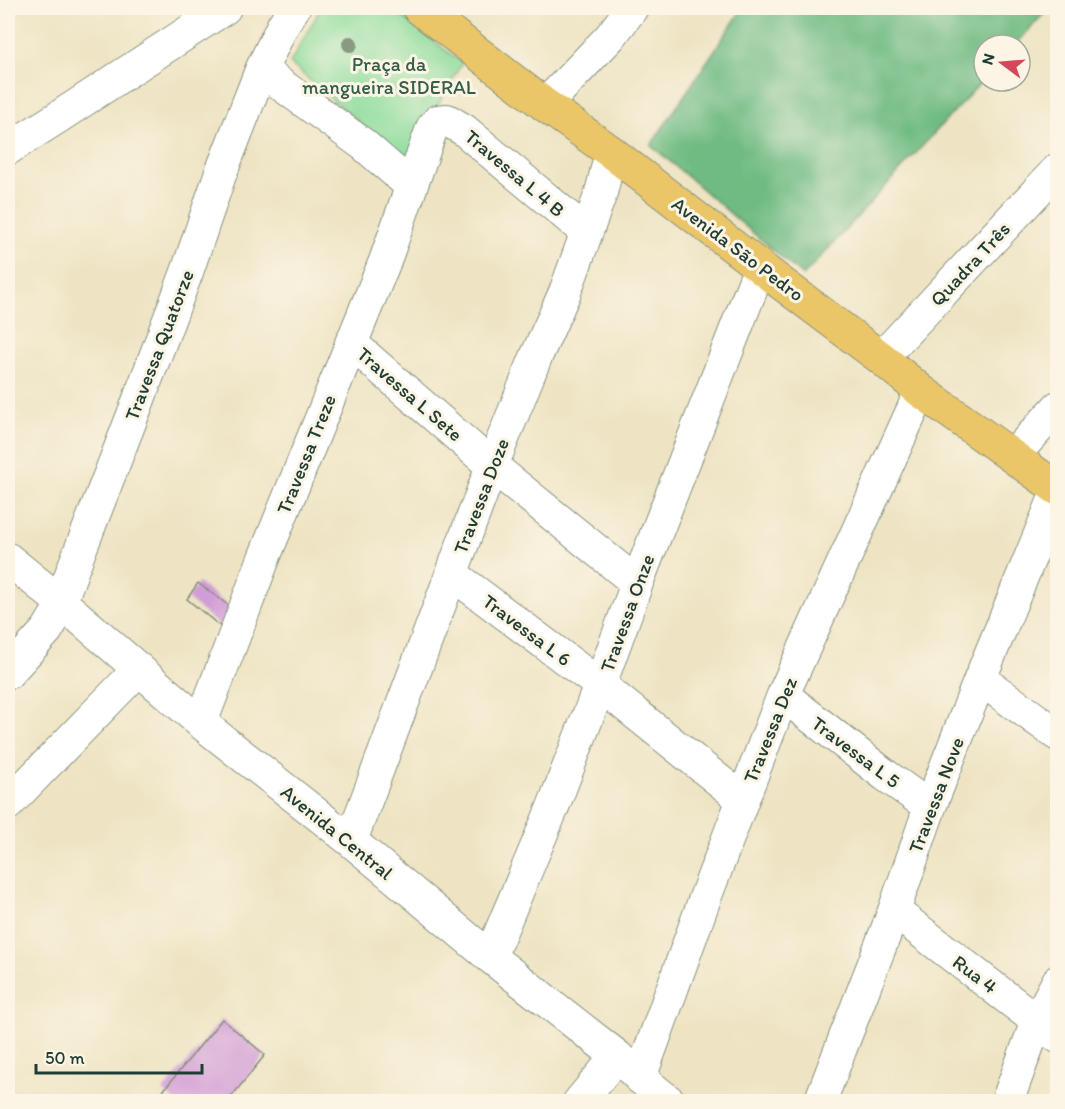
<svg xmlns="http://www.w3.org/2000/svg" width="1065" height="1109" font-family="Itim,sans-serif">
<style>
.green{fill:#8bdb9b;stroke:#558c68;stroke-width:1.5}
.forest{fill:#70bb83;stroke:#487c5c;stroke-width:1.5}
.building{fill:#d29cd6}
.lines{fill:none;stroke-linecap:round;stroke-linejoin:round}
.minor-casing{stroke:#86907c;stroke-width:34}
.major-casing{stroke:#86907c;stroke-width:35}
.minor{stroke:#fff;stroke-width:32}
.major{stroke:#eac669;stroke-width:33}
.tree{fill:#889a80}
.labels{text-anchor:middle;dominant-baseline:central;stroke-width:6;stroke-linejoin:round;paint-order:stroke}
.park-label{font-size:20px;fill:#355d49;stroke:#fcf5e5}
.street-label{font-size:20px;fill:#1f3d34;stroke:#fcf5e5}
</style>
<rect width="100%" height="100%" fill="#fcf5e5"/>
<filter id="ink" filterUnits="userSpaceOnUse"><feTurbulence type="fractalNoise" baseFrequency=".0167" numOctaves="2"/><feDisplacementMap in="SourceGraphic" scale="12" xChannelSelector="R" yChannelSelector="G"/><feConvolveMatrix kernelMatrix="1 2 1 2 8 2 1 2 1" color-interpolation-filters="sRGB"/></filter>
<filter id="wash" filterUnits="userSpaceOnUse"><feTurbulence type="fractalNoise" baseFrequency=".008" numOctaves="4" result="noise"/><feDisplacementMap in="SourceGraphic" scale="24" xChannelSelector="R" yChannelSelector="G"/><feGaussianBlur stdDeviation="1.35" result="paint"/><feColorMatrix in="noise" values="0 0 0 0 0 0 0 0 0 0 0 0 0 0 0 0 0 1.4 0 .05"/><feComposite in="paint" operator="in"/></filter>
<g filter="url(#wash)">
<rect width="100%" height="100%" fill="#eee4c4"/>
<!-- green -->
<path class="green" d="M 321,8 L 391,8 L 462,63 L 405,162 L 290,63 Z"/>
<!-- forest -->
<path class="forest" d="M 743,8 L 1049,8 L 1015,45 L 984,45 L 984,79 L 803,276 L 651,145 Z"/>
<g id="blocks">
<!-- building -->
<path class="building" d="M 198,583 L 236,611 L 226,631 L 187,599 Z
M 222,1019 L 265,1055 L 227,1102 L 176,1102 L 163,1091 Z"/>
</g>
</g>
<g filter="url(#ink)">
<use href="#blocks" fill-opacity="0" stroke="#86907c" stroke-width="1.5"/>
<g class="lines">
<!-- minor casing -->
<g class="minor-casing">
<path id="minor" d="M 261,70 L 364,145 L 411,186
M 545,105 L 610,37 L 632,8
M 8,149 L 60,116 L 225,8
M 351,343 L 492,466 L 637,583
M 881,358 L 1058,169
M 1013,456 L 1058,407
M 8,559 L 61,602 L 201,723 L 351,841 L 490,957 L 617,1056 L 640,1078 L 670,1102
M 452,574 L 600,685 L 742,799
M 8,673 L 47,630 L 56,615 L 74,566 L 136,407 L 187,272 L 220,175 L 261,70 L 283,25 L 294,8
M 980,679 L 1058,735
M 783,695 L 885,775 L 930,807
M 201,723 L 264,558 L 385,261 L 432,128 L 438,121 L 447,120 L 464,130 L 586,232
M 8,804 L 139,669
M 351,841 L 492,466 L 536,357 L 565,292 L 601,193 L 611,152
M 894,911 L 1058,1037
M 490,957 L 553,807 L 600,685 L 637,583 L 760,267
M 640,1078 L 705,898 L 783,695 L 921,391
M 579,1102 L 617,1056
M 820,1102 L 894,911 L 930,807 L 980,679 L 1058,490
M 1007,1102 L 1037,1021 L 1058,981"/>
</g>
<!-- major casing -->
<g class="major-casing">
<path id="major" d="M 419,8 L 545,105 L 611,152 L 760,267 L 881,358 L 921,391 L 1058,489"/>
</g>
<!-- minor -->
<use href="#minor" class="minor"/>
<!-- major -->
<use href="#major" class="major"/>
</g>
<!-- trees -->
<circle class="tree" cx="350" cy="44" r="8"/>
</g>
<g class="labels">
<!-- park labels -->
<g class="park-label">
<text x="389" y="64">Praça da<tspan x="389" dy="23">mangueira SIDERAL</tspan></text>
</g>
<!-- street labels -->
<g class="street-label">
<text transform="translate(515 173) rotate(40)">Travessa L 4 B</text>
<text transform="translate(738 249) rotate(37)">Avenida São Pedro</text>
<text transform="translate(970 264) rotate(-47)">Quadra Três</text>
<text transform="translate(159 345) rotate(-69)">Travessa Quatorze</text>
<text transform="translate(410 394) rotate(41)">Travessa L Sete</text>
<text transform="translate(306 454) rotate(-68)">Travessa Treze</text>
<text transform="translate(481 496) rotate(-69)">Travessa Doze</text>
<text transform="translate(627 613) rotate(-70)">Travessa Onze</text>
<text transform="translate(527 630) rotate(37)">Travessa L 6</text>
<text transform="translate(770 730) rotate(-68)">Travessa Dez</text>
<text transform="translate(856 752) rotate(37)">Travessa L 5</text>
<text transform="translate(936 795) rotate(-69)">Travessa Nove</text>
<text transform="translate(337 832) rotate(39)">Avenida Central</text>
<text transform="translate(975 974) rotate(37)">Rua 4</text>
</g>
</g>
<!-- margin -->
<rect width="1065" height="1109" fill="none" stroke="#fcf5e5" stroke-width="30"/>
<!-- north arrow -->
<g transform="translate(1002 63) rotate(286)"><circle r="28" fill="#fcf5e5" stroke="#a4ab9e" stroke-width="1.5"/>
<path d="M0-4.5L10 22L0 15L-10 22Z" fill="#d1495b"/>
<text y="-9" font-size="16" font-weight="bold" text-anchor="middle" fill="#1f3d34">N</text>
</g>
<!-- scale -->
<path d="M36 1064v9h166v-9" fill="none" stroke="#1f3d34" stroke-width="3"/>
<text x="45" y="1064" font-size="18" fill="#1f3d34" stroke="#fcf5e5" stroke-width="4.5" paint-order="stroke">50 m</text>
</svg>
